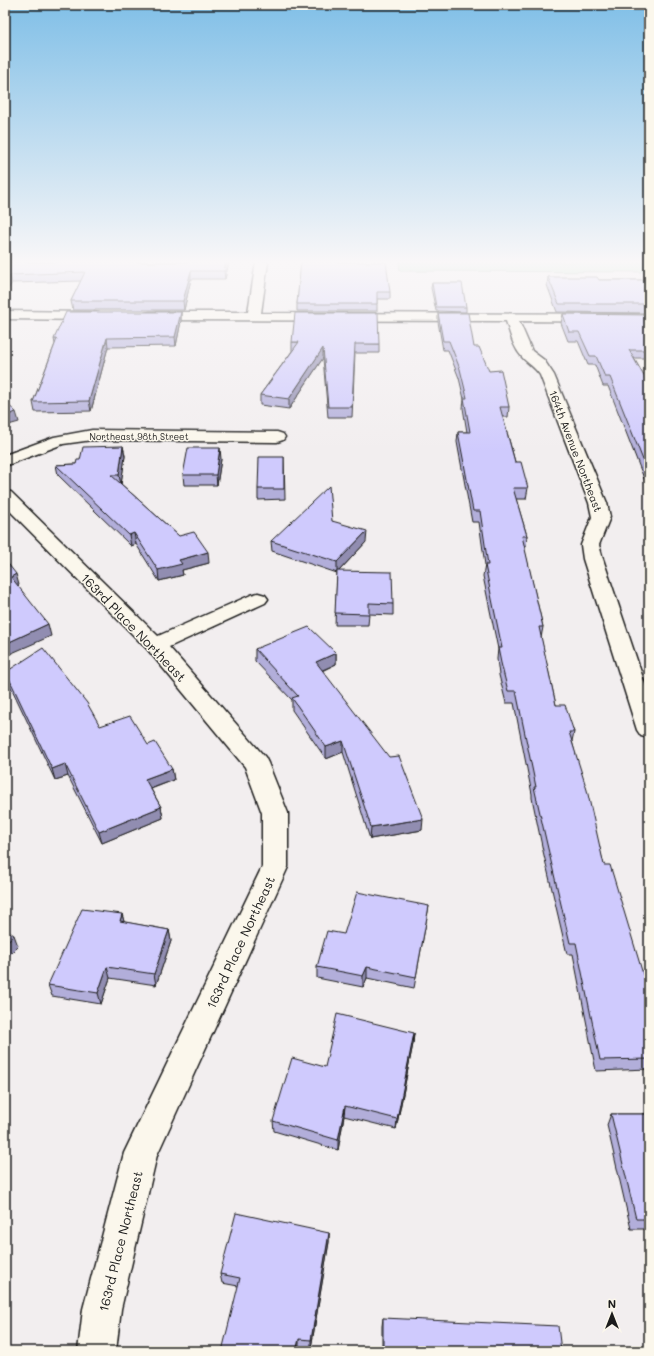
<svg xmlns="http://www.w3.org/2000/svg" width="654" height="1356" font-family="Mali,sans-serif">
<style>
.green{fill:#9de2ae;stroke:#5c7f65}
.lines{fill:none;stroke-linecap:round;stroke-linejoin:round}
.minor-casing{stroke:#1c1c1c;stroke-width:3}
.minor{fill:#fbf7ec;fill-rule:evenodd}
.wall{fill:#b2aeda;stroke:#1c1c1c}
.shaded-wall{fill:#918db1;stroke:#1c1c1c}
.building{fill:#cfcafd;stroke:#1c1c1c}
.labels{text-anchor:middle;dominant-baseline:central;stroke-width:3;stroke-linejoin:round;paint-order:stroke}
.far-street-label{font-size:9px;fill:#1c1c1c;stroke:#fbf7ec}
.street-label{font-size:11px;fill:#1c1c1c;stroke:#fbf7ec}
.near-street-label{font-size:13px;fill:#1c1c1c;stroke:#fbf7ec}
</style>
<rect width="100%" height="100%" fill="#f2eeef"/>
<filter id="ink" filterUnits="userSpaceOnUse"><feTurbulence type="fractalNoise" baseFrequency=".025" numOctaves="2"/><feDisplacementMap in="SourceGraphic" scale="8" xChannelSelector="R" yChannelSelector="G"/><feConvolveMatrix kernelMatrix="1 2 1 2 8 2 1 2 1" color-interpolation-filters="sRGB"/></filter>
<g filter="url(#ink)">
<!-- green -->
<path class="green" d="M 399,262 L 647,262 L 649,263 L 649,272 L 400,271 Z"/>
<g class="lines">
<!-- minor casing -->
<g class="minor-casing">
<path id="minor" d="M 256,262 L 268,262 L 261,313 L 649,314 L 649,322 L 519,321 L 532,351 L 544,360 L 554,375 L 607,503 L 610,517 L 599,545 L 603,559 L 649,696 L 649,738 L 641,736 L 637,730 L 583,559 L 581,545 L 592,517 L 589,503 L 540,375 C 534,366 528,364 522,357 C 513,347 510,333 506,321 L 150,320 L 145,319 L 143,316 L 145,313 L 150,312 L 248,312 Z
M 5,311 L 94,312 L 99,313 L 101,316 L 99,319 L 94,320 L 5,319 Z
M 92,430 L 277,432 L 283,434 L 285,437 L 283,440 L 277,442 L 92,440 L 63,444 L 5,466 L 5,455 L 54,437 Z
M 5,491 L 11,492 L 158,636 L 251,595 L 258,593 L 265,595 L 268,599 L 265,603 L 169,647 L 265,757 L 268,763 L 288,813 L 288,867 L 157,1155 L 121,1309 L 116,1351 L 78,1351 L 83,1309 L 124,1153 L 262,867 L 262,813 L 245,767 L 148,650 L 5,506 Z"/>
</g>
<!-- minor -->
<use href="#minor" class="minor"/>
</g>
<!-- wall -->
<path class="wall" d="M 5,262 L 229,262 L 225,279 L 191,279 L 184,310 L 73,310 L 71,301 L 81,281 L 12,283 Z
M 301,262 L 390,292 L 390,299 L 377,299 L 377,311 L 297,311 L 297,304 Z
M 548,277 L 599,280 L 649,280 L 649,313 L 557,312 L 547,285 Z
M 432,283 L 466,307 L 466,312 L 436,311 L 431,288 Z
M 181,312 L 181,321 L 176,346 L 108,347 L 91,411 L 35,412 L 33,402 L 55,344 L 54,339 Z
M 438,313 L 474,347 L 509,407 L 508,417 L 503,417 L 515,462 L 528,488 L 526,499 L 516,499 L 527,536 L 526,547 L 524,547 L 543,627 L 541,638 L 556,705 L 574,732 L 572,741 L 604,865 L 649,994 L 649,1069 L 596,1071 L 573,954 L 567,954 L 543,851 L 532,798 L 532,794 L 514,703 L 506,703 L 499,675 L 497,659 L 498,649 L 483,576 L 485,565 L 479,522 L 472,522 L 457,442 L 458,432 L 467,432 L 463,408 L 464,399 L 459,378 L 448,350 L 443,350 L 438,322 Z
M 563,314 L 649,315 L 649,358 L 634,358 L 649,385 L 649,489 L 645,481 L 608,386 L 603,386 L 595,365 L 588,365 L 578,341 L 568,341 L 561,323 Z
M 292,342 L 379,344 L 379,353 L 355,353 L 352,417 L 328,417 L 323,358 L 289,409 L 260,405 L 260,395 L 292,351 Z
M 123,446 L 125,456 L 121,484 L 209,563 L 182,570 L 183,575 L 159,581 L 136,544 L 131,546 L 58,475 L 56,465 L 76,464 L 80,460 Z
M 284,457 L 285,499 L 258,500 L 258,489 Z
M 221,459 L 217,485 L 184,485 L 183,475 Z
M 332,521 L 366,542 L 339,571 L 393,604 L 393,615 L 369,614 L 368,625 L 335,625 L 337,573 L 272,551 L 271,541 Z
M 649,525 L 649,533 L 648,530 Z
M 255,649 L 336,653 L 336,664 L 322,671 L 422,830 L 370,839 L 343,752 L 326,759 L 292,710 L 292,700 L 255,661 Z
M 6,672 L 172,769 L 174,780 L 151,789 L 161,807 L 163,818 L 102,843 L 68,776 L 55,780 L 9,683 Z
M 429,906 L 427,917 L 414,988 L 367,978 L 363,987 L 317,978 L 317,967 L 344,934 Z
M 122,914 L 124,922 L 169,930 L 171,941 L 156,985 L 110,978 L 101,1004 L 52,996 L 48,985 Z
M 414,1033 L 413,1044 L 396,1129 L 344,1116 L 338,1150 L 274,1131 L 273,1121 L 325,1067 Z
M 611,1114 L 649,1114 L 649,1229 L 631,1229 L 607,1125 Z
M 329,1233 L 329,1242 L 311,1348 L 299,1347 L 238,1286 L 222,1283 L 220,1274 Z
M 383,1318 L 561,1351 L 382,1351 L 382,1326 Z"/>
<!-- shaded-wall -->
<path class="shaded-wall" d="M 226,262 L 229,262 L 225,279 L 224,271 Z
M 191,271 L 191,279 L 184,310 L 183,301 Z
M 10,275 L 12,283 L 5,294 L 5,283 Z
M 181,312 L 181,321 L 176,346 L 175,337 Z
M 107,338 L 108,347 L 91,411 L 89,401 Z
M 323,348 L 323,358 L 289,409 L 289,399 Z
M 16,412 L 19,422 L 5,426 L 5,416 Z
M 123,446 L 125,456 L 121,485 L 119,475 Z
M 220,448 L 221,459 L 217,485 L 216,475 Z
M 367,531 L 366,542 L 337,573 L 337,562 Z
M 134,533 L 136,544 L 131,546 L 129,535 Z
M 208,552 L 209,563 L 182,570 L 183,575 L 159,581 L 158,570 L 179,560 Z
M 16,574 L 19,585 L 14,588 L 11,577 Z
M 48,624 L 51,636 L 5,656 L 5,644 Z
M 336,653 L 336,664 L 316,673 L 316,662 Z
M 343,741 L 343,752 L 326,759 L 326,747 Z
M 65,764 L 68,776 L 55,780 L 52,769 Z
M 172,769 L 174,780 L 147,790 L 145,779 Z
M 161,807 L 163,818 L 102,843 L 99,832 Z
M 423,819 L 422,830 L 370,839 L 371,827 Z
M 122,914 L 125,925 L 120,921 Z
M 169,930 L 171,941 L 156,985 L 154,974 Z
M 14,935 L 18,946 L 5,959 L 5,943 Z
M 107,967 L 110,978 L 101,1004 L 98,993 Z
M 367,967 L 367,978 L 363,987 L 363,976 Z
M 414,1033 L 413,1044 L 396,1129 L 397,1119 Z
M 345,1106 L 344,1116 L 338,1150 L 338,1140 Z
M 329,1233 L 329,1242 L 311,1348 L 311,1340 Z
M 299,1339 L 299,1351 L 296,1351 Z"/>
<!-- building -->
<path class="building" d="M 5,262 L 226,262 L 224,271 L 191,271 L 183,301 L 71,301 L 85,272 L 10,275 L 5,283 Z
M 301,262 L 386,262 L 390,292 L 377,292 L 377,304 L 297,304 Z
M 548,277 L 597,277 L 599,280 L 649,280 L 649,304 L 559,304 Z
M 432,283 L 462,283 L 466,307 L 436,307 Z
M 66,312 L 181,312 L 175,337 L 107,338 L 89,401 L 33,402 L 57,339 L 54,339 Z
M 295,313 L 378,313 L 379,344 L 355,344 L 352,407 L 328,407 L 323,348 L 289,399 L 260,395 L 299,342 L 292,342 Z
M 438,313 L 468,313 L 474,347 L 479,347 L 489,371 L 501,370 L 509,407 L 500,407 L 515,462 L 521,462 L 528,488 L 513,488 L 527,536 L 522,536 L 543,627 L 539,627 L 556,705 L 565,705 L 574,732 L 569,732 L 587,790 L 604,865 L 610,865 L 649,994 L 649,1059 L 600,1060 L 576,943 L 570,943 L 546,840 L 534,787 L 536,787 L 516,691 L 508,691 L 501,663 L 498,648 L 502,648 L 485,565 L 488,565 L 480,511 L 473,511 L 458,432 L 470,432 L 464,398 L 467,398 L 460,369 L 449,341 L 443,341 Z
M 563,314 L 649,315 L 649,350 L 629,350 L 649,385 L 649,475 L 610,377 L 605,377 L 596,356 L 590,356 L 579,332 L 569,332 Z
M 5,402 L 16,412 L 5,416 Z
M 123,446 L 119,475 L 111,475 L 179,536 L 194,532 L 208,552 L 179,560 L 182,564 L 158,570 L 134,533 L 129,535 L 56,465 L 76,464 L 77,460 L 80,460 L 83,447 Z
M 188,448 L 220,448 L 216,475 L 183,475 Z
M 259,457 L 284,457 L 284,489 L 258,489 Z
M 329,486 L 332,521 L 367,531 L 337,562 L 271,541 Z
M 5,560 L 16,574 L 11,577 L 48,624 L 5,644 Z
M 337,571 L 392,572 L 393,604 L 369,603 L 369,614 L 335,613 Z
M 309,627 L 336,653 L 316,662 L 389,757 L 399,756 L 423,819 L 371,827 L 343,741 L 326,747 L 292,698 L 298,696 L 255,649 Z
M 43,648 L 87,703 L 100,726 L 130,716 L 148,745 L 155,742 L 172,769 L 145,779 L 161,807 L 99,832 L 65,764 L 52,769 L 6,672 Z
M 357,892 L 429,906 L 416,977 L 367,967 L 363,976 L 317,967 L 327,931 L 344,934 Z
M 82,909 L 122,914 L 120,921 L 169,930 L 154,974 L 107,967 L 98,993 L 48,985 Z
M 5,929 L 14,935 L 5,943 Z
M 337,1014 L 414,1033 L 397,1119 L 345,1106 L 338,1140 L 273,1121 L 292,1058 L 325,1067 Z
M 611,1114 L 649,1114 L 649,1219 L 636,1219 Z
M 236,1213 L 329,1233 L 311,1340 L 299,1339 L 296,1351 L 222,1351 L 240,1278 L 220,1274 Z
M 383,1318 L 558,1326 L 561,1351 L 383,1351 Z"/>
</g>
<!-- sky -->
<linearGradient id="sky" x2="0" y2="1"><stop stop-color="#80bfe7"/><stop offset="0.58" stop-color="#f9f7f8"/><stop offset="1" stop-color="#f9f7f8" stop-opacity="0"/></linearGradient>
<rect width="654" height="452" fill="url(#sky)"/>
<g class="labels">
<!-- far-street labels -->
<g class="far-street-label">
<text x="139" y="436">Northeast 98th Street</text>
</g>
<!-- street labels -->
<g class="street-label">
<text transform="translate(576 451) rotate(69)">164th Avenue Northeast</text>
</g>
<!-- near-street labels -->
<g class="near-street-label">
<text transform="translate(134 627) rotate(46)">163rd Place Northeast</text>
<text transform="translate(240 942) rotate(-65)">163rd Place Northeast</text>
<text transform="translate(120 1241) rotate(-76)">163rd Place Northeast</text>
</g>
</g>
<!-- margin -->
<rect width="654" height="1356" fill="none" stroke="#fbf7ec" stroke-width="20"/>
<rect x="10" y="10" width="634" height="1336" fill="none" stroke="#1c1c1c" stroke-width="1.5" filter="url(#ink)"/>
<!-- north arrow -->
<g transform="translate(612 1314)" stroke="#fbf7ec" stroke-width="3" paint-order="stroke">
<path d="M0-3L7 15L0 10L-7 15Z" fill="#1c1c1c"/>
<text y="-6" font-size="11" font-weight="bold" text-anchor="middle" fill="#1c1c1c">N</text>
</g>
</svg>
